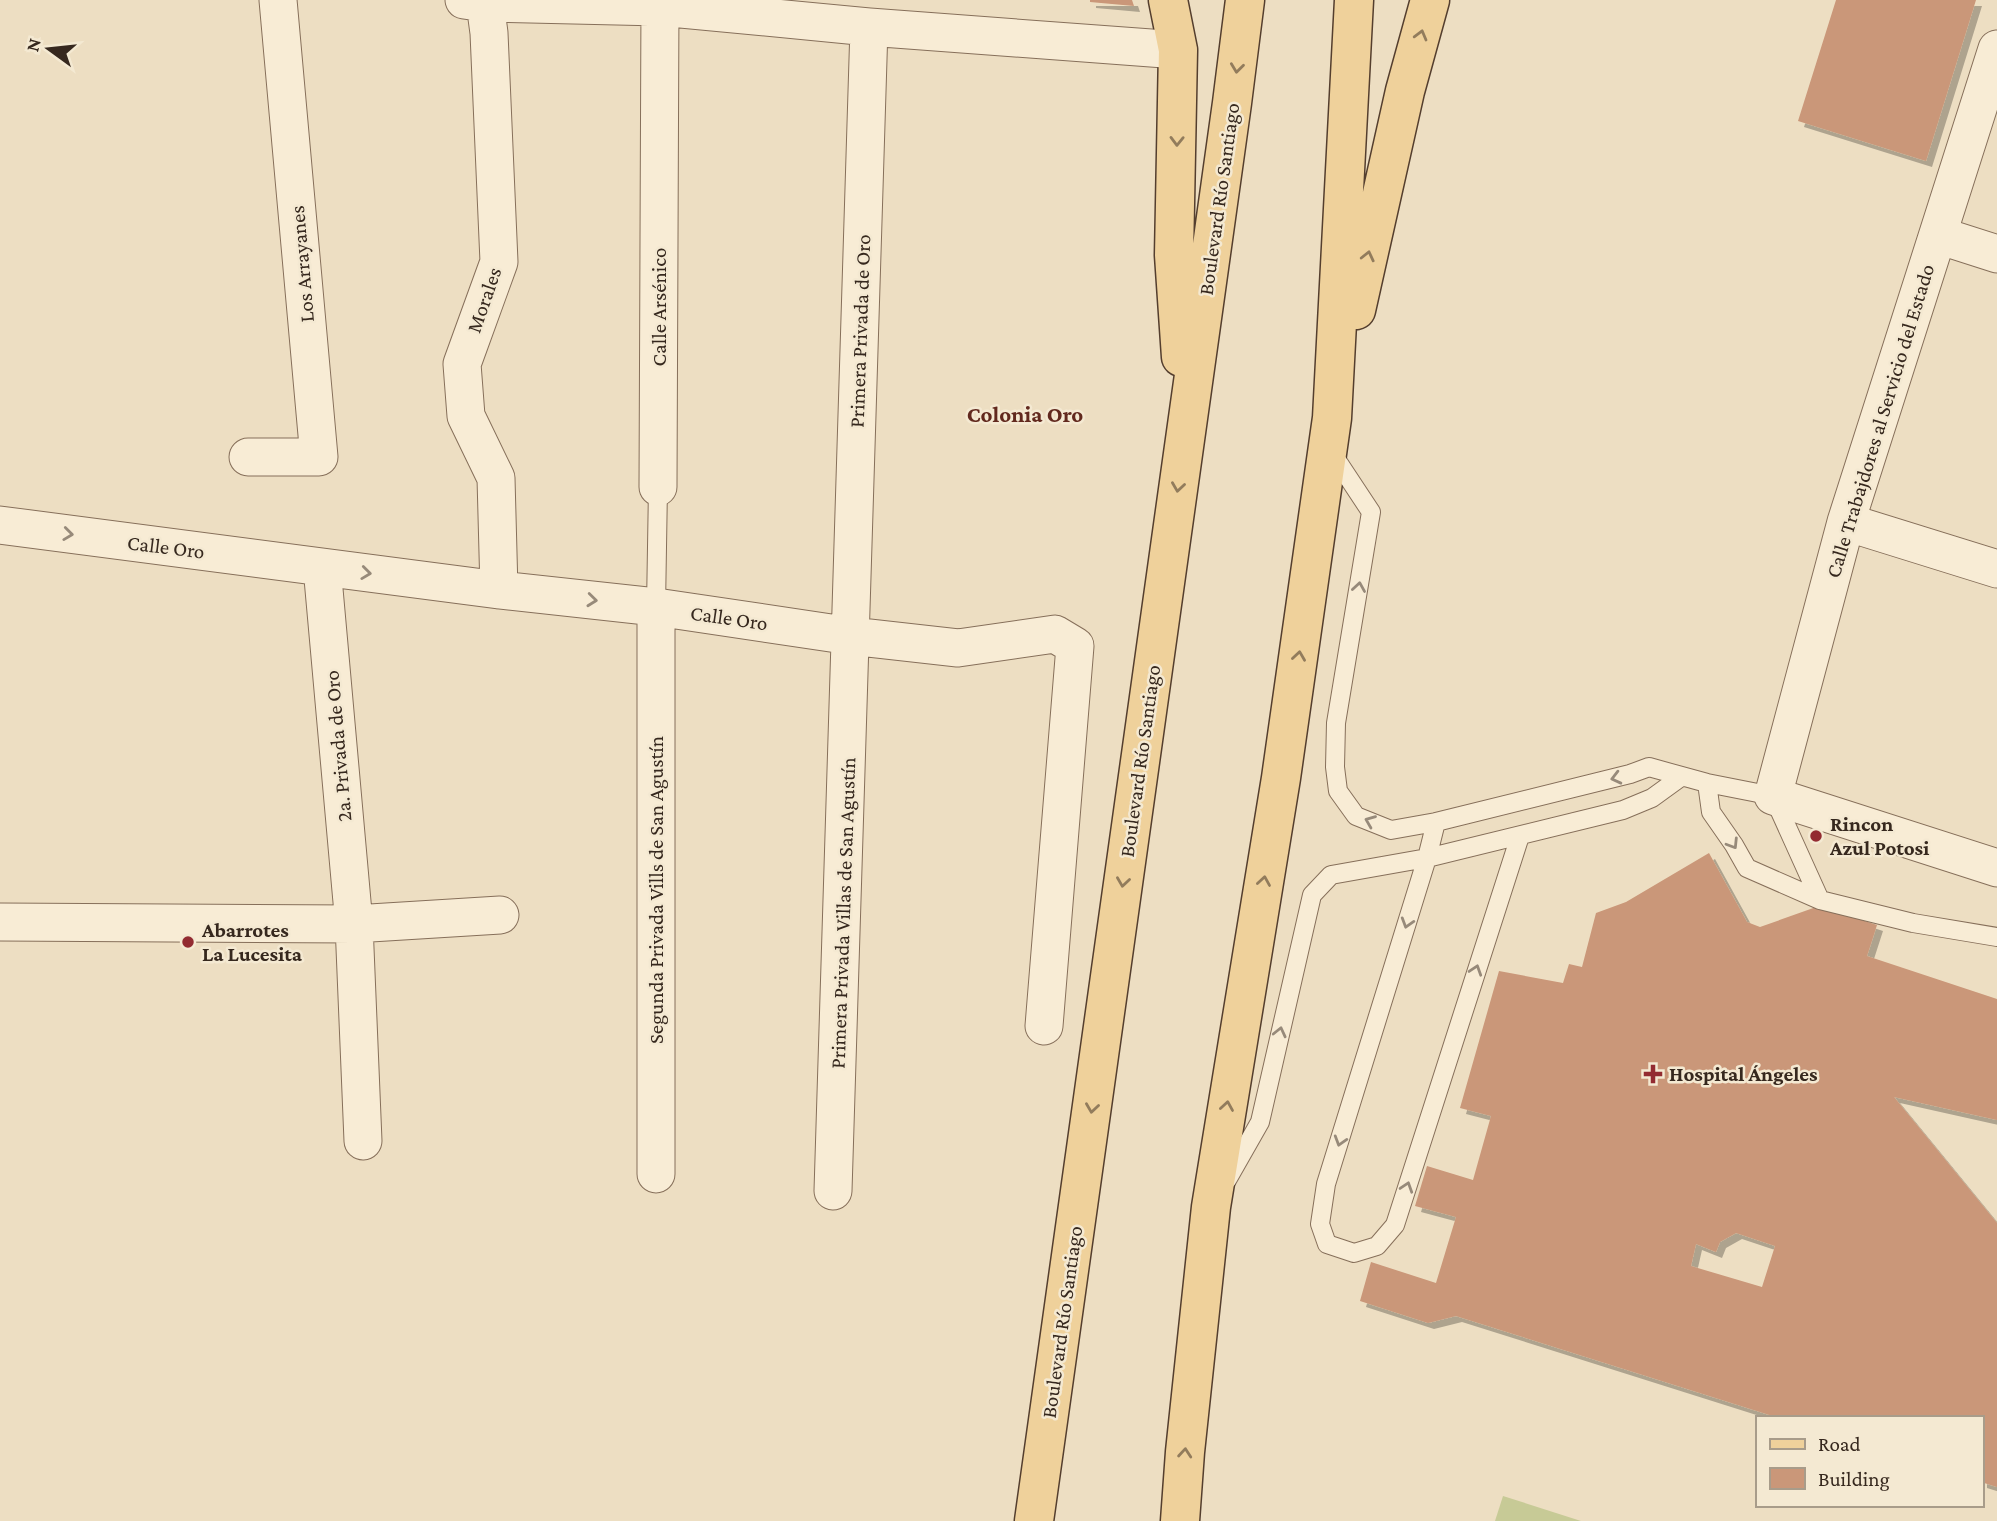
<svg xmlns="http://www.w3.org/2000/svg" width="1997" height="1521" font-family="'Crimson Pro',serif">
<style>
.green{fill:#c7ca96}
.building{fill:#ca9779;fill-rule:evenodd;filter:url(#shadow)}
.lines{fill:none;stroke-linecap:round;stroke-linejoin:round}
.service-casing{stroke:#866f5a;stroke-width:20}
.minor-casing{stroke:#866f5a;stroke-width:39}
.primary-casing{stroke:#543e2e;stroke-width:41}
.service{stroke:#f8ecd5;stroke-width:18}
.minor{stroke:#f8ecd5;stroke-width:37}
.primary{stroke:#efd19b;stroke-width:38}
.oneway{stroke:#927c5c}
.oneway2{stroke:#978a7a}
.poi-dot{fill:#932b31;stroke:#f4e9d2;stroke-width:2.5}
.labels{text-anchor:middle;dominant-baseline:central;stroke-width:5;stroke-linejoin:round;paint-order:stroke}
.street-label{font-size:21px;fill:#36281e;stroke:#f4e9d2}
.poi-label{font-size:21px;font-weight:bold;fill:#36281e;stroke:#f4e9d2;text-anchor:start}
.neighbourhood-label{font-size:23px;font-weight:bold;fill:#62291e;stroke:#f4e9d2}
</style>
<defs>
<filter id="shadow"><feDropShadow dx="6" dy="6" stdDeviation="0" flood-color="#0004"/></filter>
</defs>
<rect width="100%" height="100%" fill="#eddec2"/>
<!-- green -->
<path class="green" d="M 1503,1496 L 1581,1521 L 1495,1521 Z"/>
<!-- building -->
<path class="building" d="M 1090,0 L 1132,0 L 1134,6 L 1090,2 Z
M 1836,0 L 1976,0 L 1926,161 L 1798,121 Z
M 1709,853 L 1747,922 L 1760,927 L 1819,906 L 1877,925 L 1867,956 L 1997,999 L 1997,1120 L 1894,1097 L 1997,1223 L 1997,1487 L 1981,1482 L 1981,1418 L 1779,1418 L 1456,1316 L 1428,1323 L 1360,1301 L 1371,1262 L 1436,1283 L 1456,1217 L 1415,1206 L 1427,1166 L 1473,1180 L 1491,1116 L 1460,1108 L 1499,971 L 1563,983 L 1569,964 L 1582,967 L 1596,913 L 1626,902 ZM 1736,1233 L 1775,1246 L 1762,1287 L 1691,1266 L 1696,1244 L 1716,1252 L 1720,1242 Z"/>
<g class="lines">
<!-- service casing -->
<g class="service-casing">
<path id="service" d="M 1332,453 L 1371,512 L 1336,723 L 1335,767 L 1338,791 L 1356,816 L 1391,830 L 1436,822 L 1630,774 L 1649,767 L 1707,783 L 1773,796 L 1820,900
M 656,607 L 658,487
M 1707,783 L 1711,812 L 1734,845 L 1747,868 L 1820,900 L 1913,923 L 1997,937
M 1436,822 L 1427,858 L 1326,1184 L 1320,1224 L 1327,1244 L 1354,1253 L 1377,1246 L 1395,1225 L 1520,836
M 1227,1180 L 1260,1122 L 1312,895 L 1331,875 L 1427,858 L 1623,810 L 1652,798 L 1681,777"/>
</g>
<!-- minor casing -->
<g class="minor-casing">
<path id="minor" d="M 464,0 L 485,3 L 660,7 L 869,27 L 1178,50
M 485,3 L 489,33 L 499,262 L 462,364 L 466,416 L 496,478 L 499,590
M 1997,49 L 1846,522 L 1773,796 L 1997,868
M 1938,235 L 1997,254
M 248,457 L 319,457 L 278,0
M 658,487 L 660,0
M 1846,522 L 1997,569
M 0,525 L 499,590 L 656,607 L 851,636 L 958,648 L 1055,634 L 1075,646 L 1044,1026
M 322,567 L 354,924 L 363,1141
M 0,922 L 354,924 L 500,915
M 656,1174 L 656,607
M 833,1191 L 869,27"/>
</g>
<!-- primary casing -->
<g class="primary-casing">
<path id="primary" d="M 1168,0 L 1178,50 L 1174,255 L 1181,357
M 1356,310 L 1405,91 L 1430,0
M 1034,1521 L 1232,103 L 1245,0
M 1180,1521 L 1185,1452 L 1211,1207 L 1281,778 L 1332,418 L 1354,0"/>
</g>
<!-- service -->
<use href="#service" class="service"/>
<!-- minor -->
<use href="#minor" class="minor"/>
<!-- primary -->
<use href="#primary" class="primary"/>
</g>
<!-- one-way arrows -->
<defs><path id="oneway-chevron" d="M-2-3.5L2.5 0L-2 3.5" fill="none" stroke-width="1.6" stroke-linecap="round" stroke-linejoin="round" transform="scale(1.75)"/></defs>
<g class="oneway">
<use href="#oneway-chevron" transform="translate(1421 35) rotate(-75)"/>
<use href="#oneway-chevron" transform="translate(1237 68) rotate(97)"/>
<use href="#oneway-chevron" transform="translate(1177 141) rotate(91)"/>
<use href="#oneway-chevron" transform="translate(1368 256) rotate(-77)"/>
<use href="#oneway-chevron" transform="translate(1178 487) rotate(98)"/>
<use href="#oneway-chevron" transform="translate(1299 656) rotate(-82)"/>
<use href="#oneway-chevron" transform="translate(1264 881) rotate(-81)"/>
<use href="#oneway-chevron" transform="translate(1123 882) rotate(98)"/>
<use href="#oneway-chevron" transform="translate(1227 1106) rotate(-81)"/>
<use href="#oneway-chevron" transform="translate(1092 1108) rotate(98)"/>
<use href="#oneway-chevron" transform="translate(1185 1453) rotate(-85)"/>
</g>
<g class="oneway2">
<use href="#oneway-chevron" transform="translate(68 534) rotate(7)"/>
<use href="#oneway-chevron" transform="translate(366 573) rotate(7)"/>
<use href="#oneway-chevron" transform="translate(1359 587) rotate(-81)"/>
<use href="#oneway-chevron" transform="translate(592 600) rotate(6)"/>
<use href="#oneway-chevron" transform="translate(1616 778) rotate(166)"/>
<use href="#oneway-chevron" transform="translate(1370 821) rotate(-158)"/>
<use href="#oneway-chevron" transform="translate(1733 844) rotate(58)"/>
<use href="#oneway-chevron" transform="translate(1407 923) rotate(107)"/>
<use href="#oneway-chevron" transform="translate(1476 970) rotate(-72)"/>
<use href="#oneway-chevron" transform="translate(1280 1032) rotate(-77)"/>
<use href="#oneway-chevron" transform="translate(1340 1141) rotate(107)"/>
<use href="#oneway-chevron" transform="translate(1407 1187) rotate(-72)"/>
</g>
<!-- markers -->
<g class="poi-dot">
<circle cx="1816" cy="836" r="7"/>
<circle cx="188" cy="942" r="7"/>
<path d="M1649.5 1063.5h7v7h7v7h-7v7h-7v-7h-7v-7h7z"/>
</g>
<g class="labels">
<!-- street labels -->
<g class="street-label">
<text transform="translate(1219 199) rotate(-82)">Boulevard Río Santiago</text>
<text transform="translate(302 264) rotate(-95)">Los Arrayanes</text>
<text transform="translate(484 300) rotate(-71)">Morales</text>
<text transform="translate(659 307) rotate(-90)">Calle Arsénico</text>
<text transform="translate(860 331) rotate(-88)">Primera Privada de Oro</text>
<text transform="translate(1880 421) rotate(-73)">Calle Trabajdores al Servicio del Estado</text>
<text transform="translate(166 547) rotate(7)">Calle Oro</text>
<text transform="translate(729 618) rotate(8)">Calle Oro</text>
<text transform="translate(338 746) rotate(-95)">2a. Privada de Oro</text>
<text transform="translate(1140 761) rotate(-82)">Boulevard Río Santiago</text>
<text transform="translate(656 890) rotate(-90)">Segunda Privada Vills de San Agustín</text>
<text transform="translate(843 913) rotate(-88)">Primera Privada Villas de San Agustín</text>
<text transform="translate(1062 1322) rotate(-82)">Boulevard Río Santiago</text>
</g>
<!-- poi labels -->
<g class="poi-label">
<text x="1830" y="824">Rincon<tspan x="1830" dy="24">Azul Potosi</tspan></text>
<text x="202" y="930">Abarrotes<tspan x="202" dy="24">La Lucesita</tspan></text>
<text x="1669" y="1074">Hospital Ángeles</text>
</g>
<!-- neighbourhood labels -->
<g class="neighbourhood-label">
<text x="1025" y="414">Colonia Oro</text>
</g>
</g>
<!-- legend -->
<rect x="1756" y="1416" width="228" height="91" fill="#f4e9d2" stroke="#a89c8a" stroke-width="2"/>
<rect x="1770" y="1439" width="35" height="10" fill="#efd19b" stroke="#a89c8a" stroke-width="2"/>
<text x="1818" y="1451" font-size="21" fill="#36281e">Road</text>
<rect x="1770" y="1468" width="35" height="21" fill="#ca9779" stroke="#a89c8a" stroke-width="2"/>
<text x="1818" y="1486" font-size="21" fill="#36281e">Building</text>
<!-- north arrow -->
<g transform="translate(49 49) rotate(285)" stroke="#f4e9d2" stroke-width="5" paint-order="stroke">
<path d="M0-5L12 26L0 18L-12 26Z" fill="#36281e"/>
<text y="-10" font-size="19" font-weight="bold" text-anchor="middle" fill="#36281e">N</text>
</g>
</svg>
